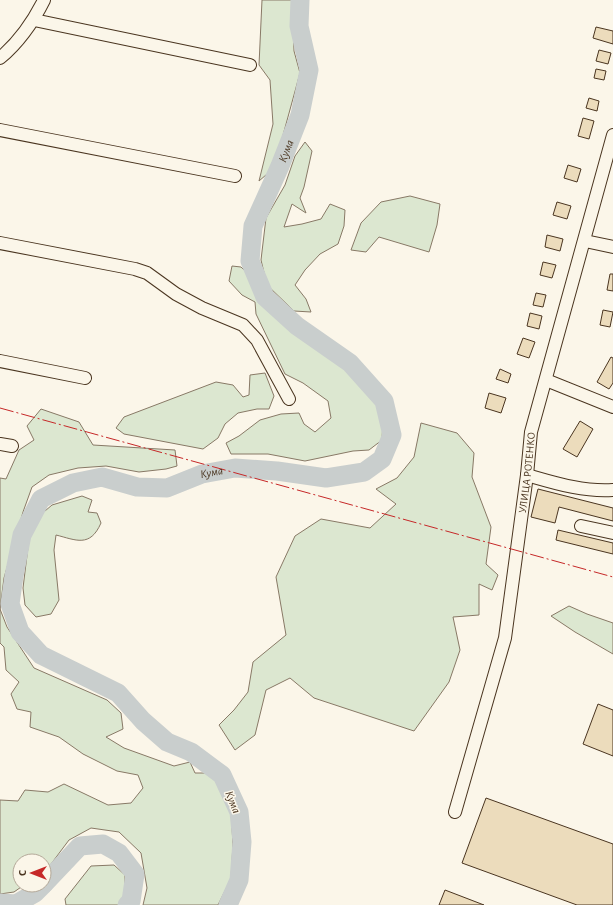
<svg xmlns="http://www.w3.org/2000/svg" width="613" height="905" font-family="'Alegreya Sans',sans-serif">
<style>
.green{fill:#dce7d0;stroke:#887966}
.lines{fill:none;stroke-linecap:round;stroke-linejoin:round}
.river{stroke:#c9cecd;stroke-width:19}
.building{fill:#ecdcbc;stroke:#4a3520}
.minor-casing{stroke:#4a3520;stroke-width:14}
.minor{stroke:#fbf6e9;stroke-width:12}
.power{stroke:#c62828;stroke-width:1;stroke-dasharray:14 3 2 3;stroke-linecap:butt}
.labels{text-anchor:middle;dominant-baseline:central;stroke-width:3;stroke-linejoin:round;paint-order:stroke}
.street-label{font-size:11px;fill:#4a3520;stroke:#fbf6e9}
.water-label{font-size:12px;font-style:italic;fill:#4a3520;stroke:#fbf6e9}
</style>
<rect width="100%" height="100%" fill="#fbf6e9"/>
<!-- green -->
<path class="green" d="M 262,0 L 294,0 L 293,20 L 294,51 L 300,73 L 274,168 L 259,181 L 273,124 L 270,80 L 259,65 Z
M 305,142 L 312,151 L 304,187 L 300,198 L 306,213 L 292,204 L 284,227 L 302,224 L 321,219 L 330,204 L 345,210 L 344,226 L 338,244 L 320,254 L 305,270 L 295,285 L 306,299 L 311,312 L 294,311 L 267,285 L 261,260 L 266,218 L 285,185 L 295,156 Z
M 410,196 L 440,204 L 437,225 L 429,252 L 379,237 L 366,252 L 351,250 L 361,223 L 381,202 Z
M 232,266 L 241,267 L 250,276 L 262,301 L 283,321 L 346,364 L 379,401 L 383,421 L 382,440 L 369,450 L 353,451 L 305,461 L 268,454 L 231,454 L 226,443 L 239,436 L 260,420 L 281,414 L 299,413 L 304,424 L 315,432 L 331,418 L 328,401 L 303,383 L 285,374 L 256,314 L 255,302 L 242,295 L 229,281 Z
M 265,373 L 274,396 L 269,409 L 257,409 L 238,413 L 225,424 L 218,438 L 203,449 L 124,434 L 116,428 L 124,417 L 216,382 L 233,385 L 243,397 L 249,395 L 250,375 Z
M 41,409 L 79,422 L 93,445 L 175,450 L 177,466 L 166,469 L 139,472 L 106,466 L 78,468 L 49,475 L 32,487 L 23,512 L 4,578 L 0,609 L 7,627 L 34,668 L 107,700 L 121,713 L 123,729 L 106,737 L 124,748 L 174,766 L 190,762 L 195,773 L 209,773 L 219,784 L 231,811 L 233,844 L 231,879 L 218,905 L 143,905 L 147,888 L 141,853 L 119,832 L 91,828 L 69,840 L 48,868 L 44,871 L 44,861 L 20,861 L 20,885 L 24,885 L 14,892 L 0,894 L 0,800 L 18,801 L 25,790 L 48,792 L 64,784 L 108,805 L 131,803 L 143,788 L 138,775 L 117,771 L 83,754 L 59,737 L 30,727 L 31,712 L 17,709 L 11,694 L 19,682 L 6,670 L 4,647 L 0,643 L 0,478 L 6,479 L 19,450 L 34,440 L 27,426 Z
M 421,423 L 457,433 L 474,453 L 472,477 L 491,527 L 486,564 L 498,575 L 492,590 L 479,584 L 479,615 L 453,617 L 460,650 L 449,682 L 414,731 L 314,698 L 290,678 L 266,690 L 255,735 L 235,750 L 219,725 L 234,710 L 248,692 L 253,662 L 286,635 L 276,577 L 295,536 L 321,519 L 370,528 L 396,504 L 376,489 L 397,478 L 414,457 Z
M 82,496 L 92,500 L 88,512 L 97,513 L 101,523 C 90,548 76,540 56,535 L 54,550 L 59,600 L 51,614 L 36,617 L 25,605 L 23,588 L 29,539 L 38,517 L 52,505 Z
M 569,606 L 587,614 L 613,623 L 613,654 L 575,632 L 551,616 Z
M 114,865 L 125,875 L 125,892 L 120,905 L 66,905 L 65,899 L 91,866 Z"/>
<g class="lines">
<!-- river -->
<g class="river">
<path d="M 44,884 L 80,846 L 103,844 L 119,853 L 135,874 L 131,901 L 127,905"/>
<path d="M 0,903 L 16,904 L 35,893 L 43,885"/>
<path id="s1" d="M 228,905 L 239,880 L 242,842 L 239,812 L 222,775 L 191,752 L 167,742 L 143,721 L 118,693 L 41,655 L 20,632 L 10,604 L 14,576 L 22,535 L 41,499 L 73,483 L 102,477 L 137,487 L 167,488 L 202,474 L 235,468 L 277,471 L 326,478 L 364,472 L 382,459 L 392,435 L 384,401 L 350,363 L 297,326 L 265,297 L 250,261 L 253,226 L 280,166 L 300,115 L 309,70 L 299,26 L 300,0"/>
</g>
</g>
<!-- building -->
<path class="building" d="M 596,27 L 613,31 L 613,44 L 593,38 Z
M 599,50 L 611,53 L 608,64 L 596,61 Z
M 596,69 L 606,71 L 604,80 L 594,78 Z
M 589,98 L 599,101 L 597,111 L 586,108 Z
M 583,118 L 594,121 L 589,139 L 578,136 Z
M 568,165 L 581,169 L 577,182 L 564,178 Z
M 557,202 L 571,206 L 567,219 L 553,215 Z
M 547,235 L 563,239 L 560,251 L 545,247 Z
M 543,262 L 556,265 L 552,278 L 540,275 Z
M 610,274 L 613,274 L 613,291 L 607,290 Z
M 536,293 L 546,295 L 543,307 L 533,305 Z
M 603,310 L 613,312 L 610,327 L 600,325 Z
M 530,313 L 542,316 L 539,329 L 527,326 Z
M 523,338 L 535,342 L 529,358 L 517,354 Z
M 611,357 L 613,358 L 613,383 L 609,389 L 597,382 Z
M 500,369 L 511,374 L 508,383 L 496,379 Z
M 489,393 L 506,398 L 501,413 L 485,408 Z
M 580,421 L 593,429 L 577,457 L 563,449 Z
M 538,489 L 613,508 L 613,521 L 559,507 L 555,523 L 531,517 Z
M 558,530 L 613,543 L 613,554 L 556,540 Z
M 598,704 L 613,710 L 613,756 L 583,744 Z
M 486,798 L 613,844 L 613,905 L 577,905 L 462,863 Z
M 445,890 L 484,905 L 439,905 Z"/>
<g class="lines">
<!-- minor casing -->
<g class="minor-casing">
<g id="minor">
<path d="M 34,20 L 250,65"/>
<path d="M 0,58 C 19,42 33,22 44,0"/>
<path d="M 0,130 L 235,176"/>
<path d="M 585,241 L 613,247"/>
<path d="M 0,243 L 135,269 L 147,273 L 176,294 L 202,308 L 243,325 L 257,340 L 289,399"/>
<path d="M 0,361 L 85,378"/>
<path d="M 546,380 L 613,407"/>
<path d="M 0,444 L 12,446"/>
<path d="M 527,475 C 555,483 583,492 613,490"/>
<path d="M 581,526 L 613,533"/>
<path id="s2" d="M 455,812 L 505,638 L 527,475 L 531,432 L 613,135"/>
</g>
</g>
<!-- minor -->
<use href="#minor" class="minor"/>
<!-- power -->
<path class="power" d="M 0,408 L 613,577"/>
</g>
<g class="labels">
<!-- street labels -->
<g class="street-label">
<text stroke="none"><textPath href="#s2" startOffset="348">УЛИЦА РОТЕНКО</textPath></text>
</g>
<!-- water labels -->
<g class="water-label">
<text stroke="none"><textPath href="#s1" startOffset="1259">Кума</textPath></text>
<text stroke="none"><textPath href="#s1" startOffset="707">Кума</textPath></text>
<text transform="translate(233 802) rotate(68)">Кума</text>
</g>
</g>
<!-- north arrow -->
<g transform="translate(32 873) rotate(270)"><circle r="19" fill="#fbf6e9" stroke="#b4a999"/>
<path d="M0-3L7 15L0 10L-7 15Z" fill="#c62828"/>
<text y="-6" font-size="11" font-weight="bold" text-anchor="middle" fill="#4a3520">С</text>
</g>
</svg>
